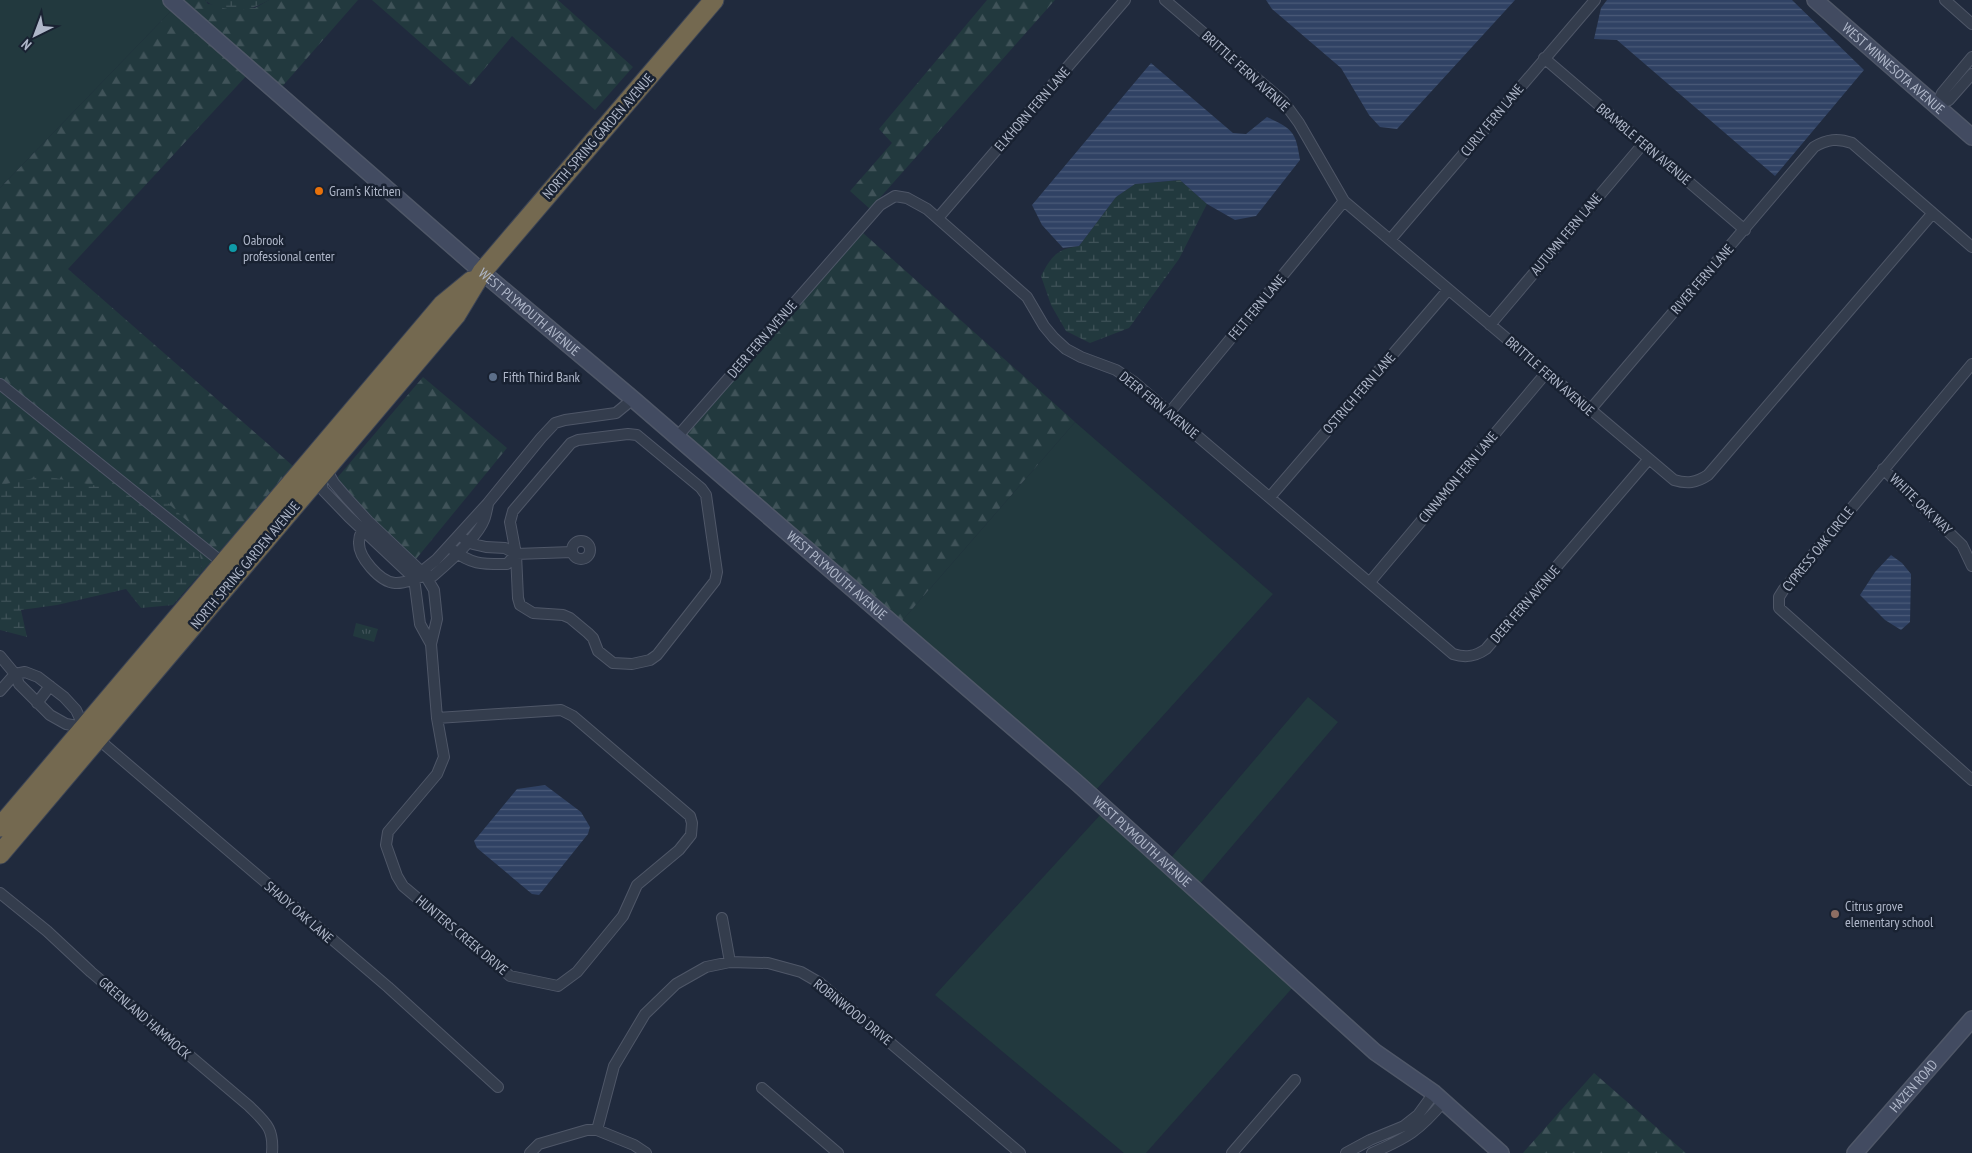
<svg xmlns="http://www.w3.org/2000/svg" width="1972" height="1153" font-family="'PT Sans Narrow',sans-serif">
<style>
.grass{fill:#22393e}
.forest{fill:url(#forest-firs)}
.wetland{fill:url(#wetland-marsh)}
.park{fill:url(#park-tufts)}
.water{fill:url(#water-rules)}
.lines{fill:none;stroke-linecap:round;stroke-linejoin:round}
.street-casing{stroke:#4f5768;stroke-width:12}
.secondary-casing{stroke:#4f5768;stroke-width:18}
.highway-casing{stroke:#3c4455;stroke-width:21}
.street{stroke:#343d4d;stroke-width:10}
.secondary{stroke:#424b61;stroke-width:15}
.highway{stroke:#746950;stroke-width:19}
.food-dot{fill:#e8710a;stroke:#192232;stroke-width:2}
.culture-dot{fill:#0f9aa8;stroke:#192232;stroke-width:2}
.service-dot{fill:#5c6f8a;stroke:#192232;stroke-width:2}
.education-dot{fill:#8d6e63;stroke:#192232;stroke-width:2}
.labels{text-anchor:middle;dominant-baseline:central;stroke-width:5;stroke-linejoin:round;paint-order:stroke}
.street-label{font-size:14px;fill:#afb7c9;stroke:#192232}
.poi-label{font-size:14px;fill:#afb7c9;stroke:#192232;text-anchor:start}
</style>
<defs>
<pattern id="forest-firs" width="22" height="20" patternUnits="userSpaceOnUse" patternTransform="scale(1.25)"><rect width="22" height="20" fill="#22393e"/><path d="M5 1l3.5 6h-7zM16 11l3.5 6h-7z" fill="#405359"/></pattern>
<pattern id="wetland-marsh" width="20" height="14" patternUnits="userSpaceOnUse" patternTransform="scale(1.25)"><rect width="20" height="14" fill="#22393e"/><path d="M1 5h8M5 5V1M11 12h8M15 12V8" fill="none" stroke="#405359"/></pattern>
<pattern id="park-tufts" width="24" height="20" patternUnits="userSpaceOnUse" patternTransform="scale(1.25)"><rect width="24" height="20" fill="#22393e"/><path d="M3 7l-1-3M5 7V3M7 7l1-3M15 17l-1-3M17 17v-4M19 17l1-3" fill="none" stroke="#405359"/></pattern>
<pattern id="water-rules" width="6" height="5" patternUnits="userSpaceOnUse" patternTransform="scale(1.25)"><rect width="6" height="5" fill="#304264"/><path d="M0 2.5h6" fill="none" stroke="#4b5b79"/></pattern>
</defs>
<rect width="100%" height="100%" fill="#202a3d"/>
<!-- grass -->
<path class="grass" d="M 0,0 L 163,0 L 173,9 L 0,188 Z
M 1075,422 L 1273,594 L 1094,792 L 900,623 Z
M 1308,697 L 1338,722 L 1198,886 L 1169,860 Z
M 1102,813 L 1294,986 L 1146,1153 L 1124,1153 L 935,995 Z"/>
<!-- forest -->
<path class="forest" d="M 181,0 L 205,0 L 208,4 L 255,8 L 269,0 L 358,0 L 280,89 Z
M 372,0 L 558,0 L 633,67 L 595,110 L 512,36 L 470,86 Z
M 987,0 L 1055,0 L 870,209 L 850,191 L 892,143 L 879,129 Z
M 173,9 L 248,74 L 68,269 L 293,466 L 202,572 L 197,530 L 130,492 L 0,492 L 0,188 Z
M 862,232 L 1075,422 L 900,623 L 684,436 Z
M 423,377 L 507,448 L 416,559 L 371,517 L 337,478 Z
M 1594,1073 L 1686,1153 L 1523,1153 Z"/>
<!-- wetland -->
<path class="wetland" d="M 205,0 L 269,0 C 251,10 239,13 219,7 C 213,5 209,4 205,0 Z
M 1180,180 L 1207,204 L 1179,259 L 1129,328 L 1090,343 L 1066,331 L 1051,305 L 1041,276 C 1051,257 1056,249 1079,246 L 1116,197 L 1135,184 Z
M 44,476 L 130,492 L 156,492 L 197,530 L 202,572 L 173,605 L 141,608 L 126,589 L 57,605 L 21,610 L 27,637 L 0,630 L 0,492 L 6,484 Z"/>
<!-- park -->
<path class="park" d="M 356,623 L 378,629 L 374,642 L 353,636 Z"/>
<!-- water -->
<path class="water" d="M 1266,0 L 1515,0 L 1397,129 L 1380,127 L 1369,115 L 1341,68 L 1272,9 Z
M 1607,0 L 1792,0 L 1864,70 L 1775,176 L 1617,40 L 1594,39 L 1601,8 Z
M 1151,63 L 1233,133 L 1246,134 L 1267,117 C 1293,129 1296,132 1300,160 L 1256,216 L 1235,220 L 1207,204 L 1180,180 L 1135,184 L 1116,197 L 1079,246 L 1063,248 L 1042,225 L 1032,205 Z
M 1891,555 L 1902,563 L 1911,574 L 1910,622 L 1901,630 L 1885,620 L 1860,595 L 1875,572 Z
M 545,785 L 581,812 L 590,827 L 588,834 L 539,895 L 532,894 L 477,848 L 474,841 L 517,789 Z"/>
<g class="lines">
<!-- street casing -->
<g class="street-casing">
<path id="street" d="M 1165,0 L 1283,101 L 1299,123 L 1344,201 L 1674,480 C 1687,484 1696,483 1708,475 L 1932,214
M 1945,0 L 1972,24
M 1544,58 L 1745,230
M 1936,106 L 1942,93 L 1972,57
M 1936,106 L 1949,100 L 1972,74
M 938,218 L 1125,0
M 1390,240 L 1595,0
M 1490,325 L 1643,144
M 1972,364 L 1784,589 L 1779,597 L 1779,608 L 1972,780
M 0,384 L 223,563
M 1590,410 L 1814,147 C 1827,139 1838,138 1852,143 L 1972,247
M 1170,412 L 1344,201
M 628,434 L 637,435 L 701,488 L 706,495 L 717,572 L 715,581 L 657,655 L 650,660 L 632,664 L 613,663 L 598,651 L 593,638 L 588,633 L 570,618 L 563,615 L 533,613 L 520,605 L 518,598 L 516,554 L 510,522 L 513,511 L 571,443 L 578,440 Z
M 677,437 L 880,205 L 895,196 L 907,198 L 927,209 L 1027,297 L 1044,326 L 1054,338 L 1066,349 L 1081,357 L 1116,370 L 1134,382 L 1453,654 C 1465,658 1475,657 1486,649 L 1648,460
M 326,469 L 334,483 L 346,497 L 368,521 L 425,575 L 434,590 L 437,619 L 431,644 L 437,718
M 1883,469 L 1962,545 L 1972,566
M 320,476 L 323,490 L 349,517 L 414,578 L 420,624 L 431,644
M 1270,497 L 1448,290
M 368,521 C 363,528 359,534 359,542 C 358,557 380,582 395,583 C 408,584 419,574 433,576 C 447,564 478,536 484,520 C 486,515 487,509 488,504
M 464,539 L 473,544 L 486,547 L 505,548 L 516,554 L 572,552
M572 550a9 9 0 1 1 18 0a9 9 0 1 1-18 0Z
M 453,550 C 472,565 483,564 507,564 L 516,554
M 425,575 L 426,568 L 436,560 L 488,503 L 541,438 L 555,423 L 565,420 L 616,413 L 633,399
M 1370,582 L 1546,373
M 0,656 L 15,674 L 19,684 L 50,715 L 66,724 L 84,727
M 15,674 L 25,672 L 38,677 L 64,697 L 76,710 L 84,727 L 388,987 L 498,1087
M 0,691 L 15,674
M 37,703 L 50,686
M 561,710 L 573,716 L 690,816 L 692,823 L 691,835 L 679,850 L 637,885 L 623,916 L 577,972 L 558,986 L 510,976 L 403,886 L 397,876 L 386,845 L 388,832 L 437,774 L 444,757 L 437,718 Z
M 0,893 L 47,931 L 91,972 L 249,1106 C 266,1123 274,1128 272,1153
M 722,918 L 730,962
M 762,1088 L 838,1153
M 597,1130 L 614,1066 L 645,1014 L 676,984 L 706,967 L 730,962 L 768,963 L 801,972 L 820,983 L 1020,1153
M 530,1153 L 539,1144 L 587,1130 L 597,1130 L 634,1145 L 646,1153
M 1232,1153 L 1295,1080
M 1346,1153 L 1370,1140 L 1404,1126 L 1418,1115 L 1434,1093
M 1372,1153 C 1407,1138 1419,1131 1444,1101"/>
</g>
<!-- secondary casing -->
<g class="secondary-casing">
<g id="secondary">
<path id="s1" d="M 171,0 L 482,272 L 633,399 L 1075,781 L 1375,1052 L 1434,1093 L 1501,1153"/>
<path id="s2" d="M 1815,0 L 1972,137"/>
<path id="s3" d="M 1855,1153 L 1972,1019"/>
</g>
</g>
<!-- highway casing -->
<g class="highway-casing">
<path id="highway" d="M 0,827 L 443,304 L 471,281
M 0,854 L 456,315 L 482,272 L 714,0"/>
</g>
<!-- street -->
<use href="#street" class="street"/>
<!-- secondary -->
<use href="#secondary" class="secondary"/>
<!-- highway -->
<use href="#highway" class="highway"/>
</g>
<!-- markers -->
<circle class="food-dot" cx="319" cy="191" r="5"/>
<circle class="culture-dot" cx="233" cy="248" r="5"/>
<circle class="service-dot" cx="493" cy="377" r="5"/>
<circle class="education-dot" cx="1835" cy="914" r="5"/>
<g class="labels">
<!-- street labels -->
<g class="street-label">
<text stroke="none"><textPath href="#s2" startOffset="104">WEST MINNESOTA AVENUE</textPath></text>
<text transform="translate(1246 71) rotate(42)">BRITTLE FERN AVENUE</text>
<text transform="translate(1032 109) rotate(-49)">ELKHORN FERN LANE</text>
<text transform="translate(1492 120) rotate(-50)">CURLY FERN LANE</text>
<text transform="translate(598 136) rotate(-49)">NORTH SPRING GARDEN AVENUE</text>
<text transform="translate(1644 144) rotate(40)">BRAMBLE FERN AVENUE</text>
<text transform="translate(1566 234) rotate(-50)">AUTUMN FERN LANE</text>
<text transform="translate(1702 279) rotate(-49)">RIVER FERN LANE</text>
<text transform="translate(1257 307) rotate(-50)">FELT FERN LANE</text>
<text stroke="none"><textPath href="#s1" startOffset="475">WEST PLYMOUTH AVENUE</textPath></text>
<text transform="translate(762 339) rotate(-49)">DEER FERN AVENUE</text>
<text transform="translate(1550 376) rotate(41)">BRITTLE FERN AVENUE</text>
<text transform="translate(1359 393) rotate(-49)">OSTRICH FERN LANE</text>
<text transform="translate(1159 405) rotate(39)">DEER FERN AVENUE</text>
<text transform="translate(1458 477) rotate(-50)">CINNAMON FERN LANE</text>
<text transform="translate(1921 504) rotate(44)">WHITE OAK WAY</text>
<text transform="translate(1818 549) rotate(-51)">CYPRESS OAK CIRCLE</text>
<text transform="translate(245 565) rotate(-50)">NORTH SPRING GARDEN AVENUE</text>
<text stroke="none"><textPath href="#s1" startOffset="880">WEST PLYMOUTH AVENUE</textPath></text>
<text transform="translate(1525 604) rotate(-49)">DEER FERN AVENUE</text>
<text stroke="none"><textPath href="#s1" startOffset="1285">WEST PLYMOUTH AVENUE</textPath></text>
<text transform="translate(299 912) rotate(41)">SHADY OAK LANE</text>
<text transform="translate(462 935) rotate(40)">HUNTERS CREEK DRIVE</text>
<text transform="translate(853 1012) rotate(39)">ROBINWOOD DRIVE</text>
<text transform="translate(145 1018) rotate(41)">GREENLAND HAMMOCK</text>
<text stroke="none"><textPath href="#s3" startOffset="89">HAZEN ROAD</textPath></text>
</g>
<!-- poi labels -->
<g class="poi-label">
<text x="329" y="191">Gram's Kitchen</text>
<text x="243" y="240">Oabrook<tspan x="243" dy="16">professional center</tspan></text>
<text x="503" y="377">Fifth Third Bank</text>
<text x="1845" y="906">Citrus grove<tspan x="1845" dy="16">elementary school</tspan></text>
</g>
</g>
<!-- north arrow -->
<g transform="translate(35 35) rotate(222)" stroke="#192232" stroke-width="4" paint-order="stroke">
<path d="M0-4L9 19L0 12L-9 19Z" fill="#afb7c9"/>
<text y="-8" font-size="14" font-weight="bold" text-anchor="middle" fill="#afb7c9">N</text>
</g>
</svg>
